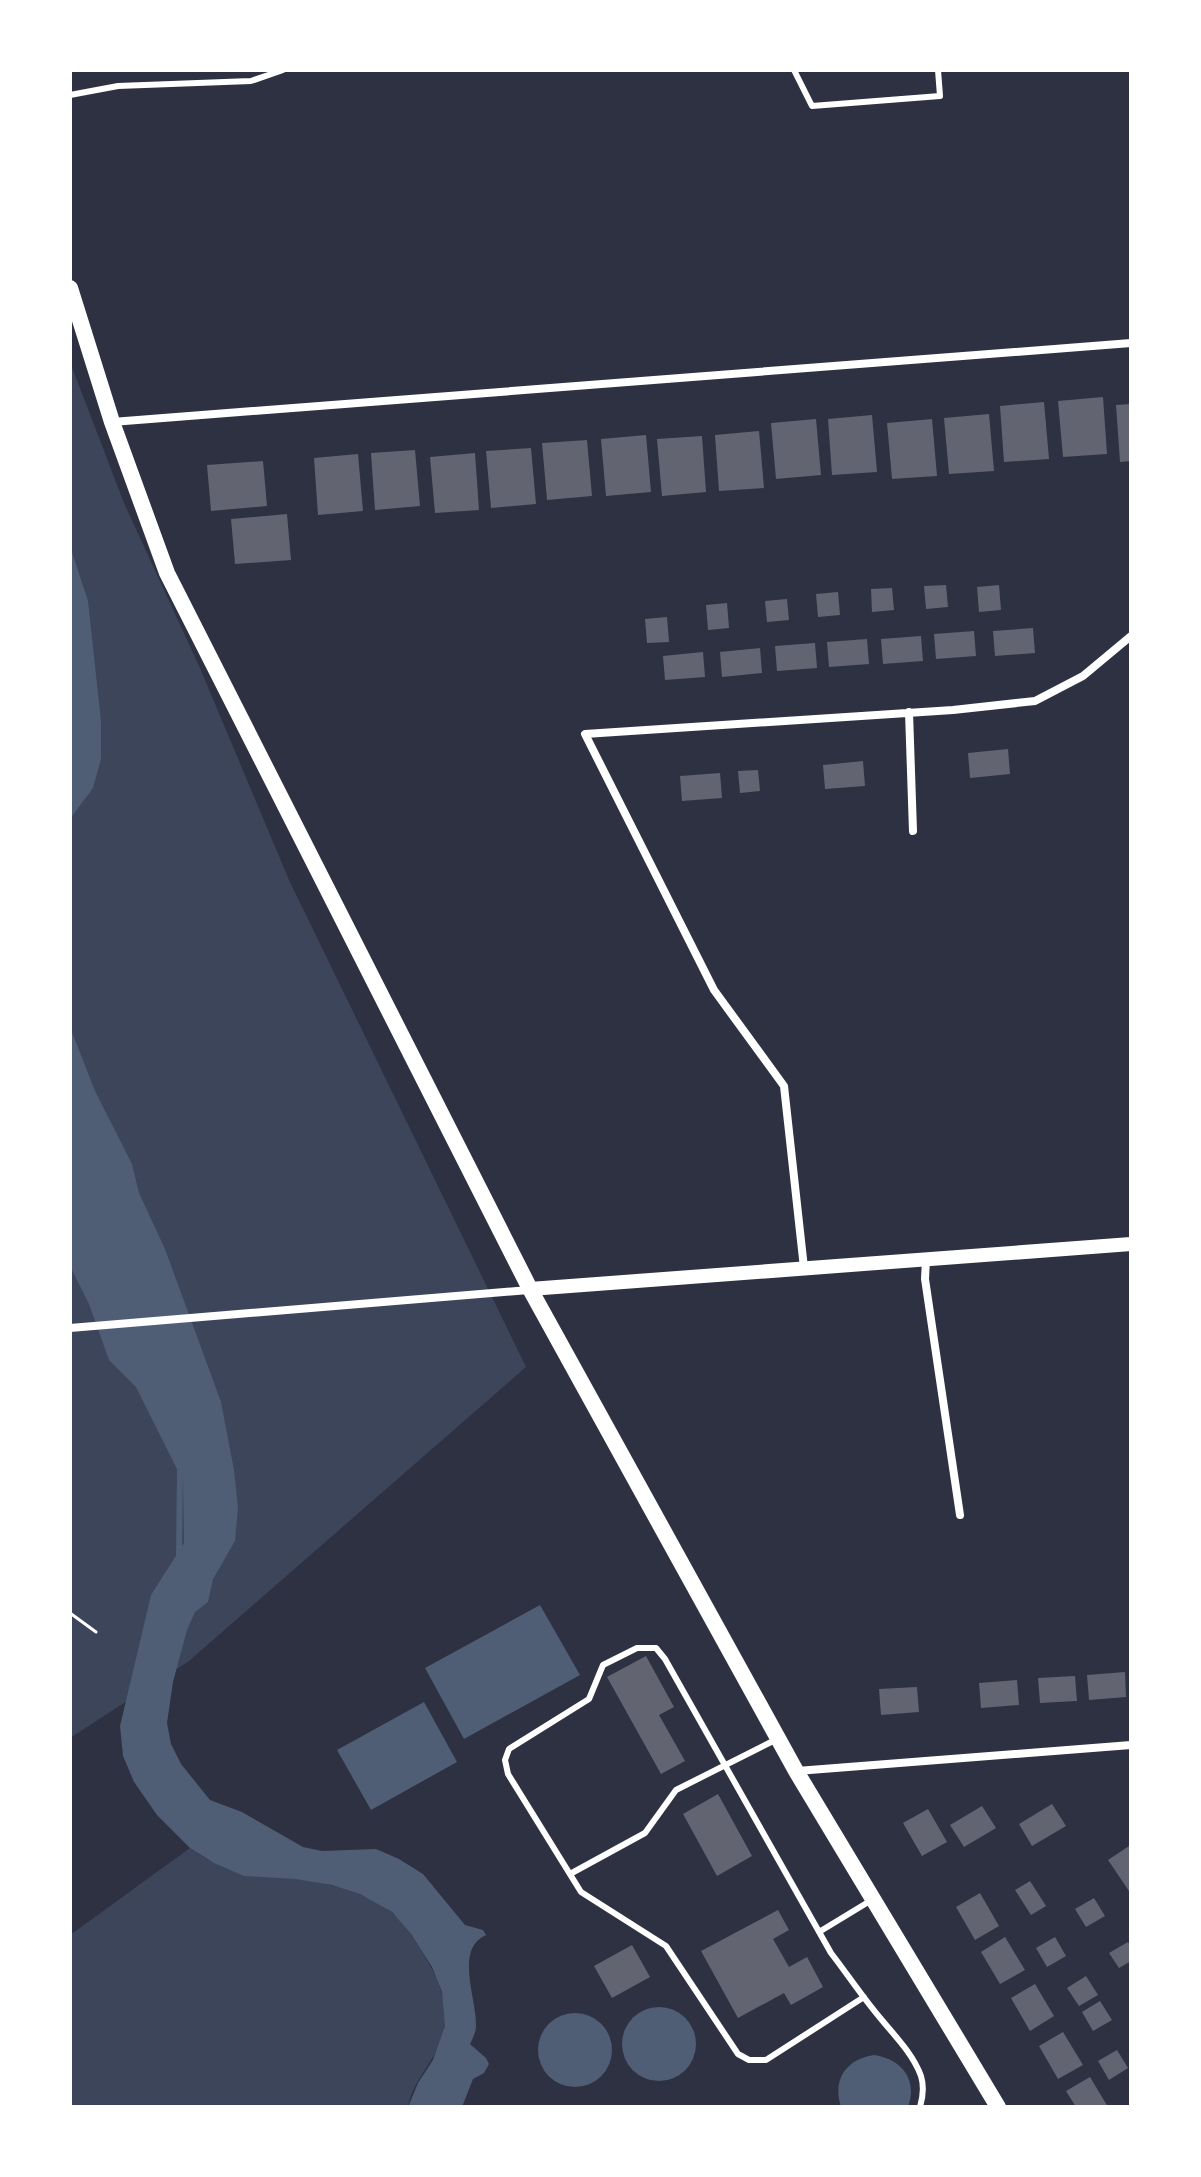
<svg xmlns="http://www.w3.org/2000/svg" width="1201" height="2177" font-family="'Asap Condensed',sans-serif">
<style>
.green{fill:#3c4559}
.water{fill:#4f5d75}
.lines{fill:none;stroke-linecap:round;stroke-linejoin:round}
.stream{stroke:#4f5d75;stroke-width:6}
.building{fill:#626471}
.path{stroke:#fff;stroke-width:3}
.service{stroke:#fff;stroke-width:6}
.minor{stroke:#fff;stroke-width:8}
.tertiary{stroke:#fff;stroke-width:14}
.secondary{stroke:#fff;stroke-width:16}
</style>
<rect width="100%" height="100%" fill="#2d3142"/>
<!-- green -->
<path class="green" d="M 70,362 L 124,503 L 200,668 L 289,880 L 526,1367 L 189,1661 L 70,1738 Z
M 190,1848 C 198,1853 207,1860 216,1863 C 272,1883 342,1873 391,1912 C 405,1923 415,1940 424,1955 C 437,1976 447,1999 445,2024 C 443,2055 413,2077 408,2107 L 70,2107 L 70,1935 Z"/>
<!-- water -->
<path class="water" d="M 70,546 L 88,601 L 101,721 L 101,759 L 93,788 L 70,819 Z
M 70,1027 L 95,1091 L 132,1164 L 139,1193 L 165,1249 L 221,1402 L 234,1470 L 238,1508 L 235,1541 L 213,1579 L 208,1602 L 195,1612 L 187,1630 L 173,1682 L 167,1723 L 171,1744 L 181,1764 L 210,1800 L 242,1812 L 303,1847 L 322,1851 L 376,1849 L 399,1859 L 423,1874 L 465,1925 L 483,1930 L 486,1935 C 454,1949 477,1999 476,2026 C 476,2032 473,2038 470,2044 L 486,2058 L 489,2064 L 484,2073 L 473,2079 L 462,2107 L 408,2107 L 418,2083 L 433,2060 L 445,2026 L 442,1992 L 432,1967 L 411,1934 L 392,1912 L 360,1894 L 332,1885 L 295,1879 L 244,1876 L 214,1863 L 190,1848 L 157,1815 L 134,1782 L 123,1756 L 120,1726 L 151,1595 L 184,1543 L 183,1481 L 136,1387 L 109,1360 L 89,1304 L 70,1266 Z
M 540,1605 L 580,1675 L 464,1739 L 425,1668 Z
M 424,1702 L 457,1762 L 371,1810 L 337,1750 Z
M622 2044a37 37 0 1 1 74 0a37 37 0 1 1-74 0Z
M538 2050a37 37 0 1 1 74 0a37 37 0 1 1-74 0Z
M 874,2055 C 902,2059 918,2080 908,2107 L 841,2107 C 832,2080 846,2059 874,2055 Z"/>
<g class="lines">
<!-- stream -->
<path class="stream" d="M 179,1556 L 180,1467"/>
</g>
<!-- building -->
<path class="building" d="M 1103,397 L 1107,454 L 1063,457 L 1058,401 Z
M 1044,402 L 1049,459 L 1004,462 L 1000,406 Z
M 1131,404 L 1131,461 L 1120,462 L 1116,405 Z
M 989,414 L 994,471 L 949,474 L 944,418 Z
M 872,415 L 877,472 L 832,475 L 828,419 Z
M 816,419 L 821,475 L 776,479 L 771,423 Z
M 932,419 L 937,476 L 892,479 L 887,423 Z
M 759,431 L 764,488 L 719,491 L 715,435 Z
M 646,435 L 651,492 L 606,496 L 601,439 Z
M 702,436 L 706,492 L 662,496 L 657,439 Z
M 587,440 L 592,496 L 547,500 L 542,443 Z
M 531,448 L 536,504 L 491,508 L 486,451 Z
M 415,450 L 420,506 L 375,510 L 371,453 Z
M 475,453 L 479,510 L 435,513 L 430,457 Z
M 358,454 L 363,511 L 318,515 L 314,458 Z
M 263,461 L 267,506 L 211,511 L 207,465 Z
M 287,514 L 291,560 L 235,564 L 231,519 Z
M 946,585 L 948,607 L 926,609 L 924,586 Z
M 999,585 L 1001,610 L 979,612 L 977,587 Z
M 892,588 L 894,610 L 872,612 L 871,589 Z
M 838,592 L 840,615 L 818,617 L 816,594 Z
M 787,599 L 789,620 L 767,622 L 765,601 Z
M 727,603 L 729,628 L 708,630 L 706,605 Z
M 667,617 L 669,642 L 647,643 L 645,619 Z
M 1033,628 L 1035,653 L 995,656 L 993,631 Z
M 974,631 L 976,656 L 936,659 L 934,634 Z
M 921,636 L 923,661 L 883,664 L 881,639 Z
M 867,639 L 869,664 L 829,667 L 827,642 Z
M 815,643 L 817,668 L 777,671 L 775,646 Z
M 760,648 L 762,673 L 722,677 L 720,652 Z
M 703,652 L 705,677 L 665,680 L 663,656 Z
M 1008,749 L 1010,774 L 970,778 L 968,753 Z
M 863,761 L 865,786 L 825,789 L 823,765 Z
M 758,770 L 760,791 L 740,793 L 738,771 Z
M 720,773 L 722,798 L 682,801 L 680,776 Z
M 646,1656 L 674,1707 L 659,1715 L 685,1761 L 661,1774 L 607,1677 Z
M 1125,1672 L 1126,1697 L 1089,1700 L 1087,1675 Z
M 1075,1676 L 1077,1701 L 1040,1703 L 1038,1678 Z
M 1017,1680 L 1019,1705 L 981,1708 L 979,1683 Z
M 917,1687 L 919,1712 L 881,1715 L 879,1689 Z
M 718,1794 L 752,1856 L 717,1876 L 683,1814 Z
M 1052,1804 L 1066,1826 L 1032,1846 L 1019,1824 Z
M 982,1806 L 996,1828 L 964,1847 L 950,1825 Z
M 928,1809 L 947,1842 L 922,1856 L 903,1823 Z
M 1129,1846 L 1131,1849 L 1131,1894 L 1108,1860 Z
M 1030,1881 L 1046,1906 L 1031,1915 L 1015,1890 Z
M 980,1893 L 999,1926 L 975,1940 L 956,1907 Z
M 1094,1898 L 1105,1916 L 1086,1927 L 1075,1909 Z
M 778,1910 L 789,1930 L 773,1939 L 789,1967 L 807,1957 L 823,1987 L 791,2005 L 784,1993 L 738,2018 L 701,1951 Z
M 1005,1937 L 1025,1970 L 1000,1984 L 981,1952 Z
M 1055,1937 L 1066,1956 L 1047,1967 L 1036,1948 Z
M 1128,1942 L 1131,1946 L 1131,1961 L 1119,1968 L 1109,1953 Z
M 632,1945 L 650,1977 L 612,1998 L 594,1966 Z
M 1086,1976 L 1098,1995 L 1079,2006 L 1067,1988 Z
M 1035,1984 L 1054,2016 L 1030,2031 L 1011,1998 Z
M 1100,2001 L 1112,2020 L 1093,2031 L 1082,2012 Z
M 1063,2032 L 1083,2065 L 1058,2079 L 1039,2046 Z
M 1117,2050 L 1128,2068 L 1109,2080 L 1098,2061 Z
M 1090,2077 L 1108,2107 L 1076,2107 L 1066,2091 Z"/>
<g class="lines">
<!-- path -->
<path class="path" d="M 70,1613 L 96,1632"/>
<!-- service -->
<path class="service" d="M 794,70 L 812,106 L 940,96 L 938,70
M 70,95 L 118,86 L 251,81 L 283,70
M 570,1874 L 645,1833 L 676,1790 L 775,1740
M 819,1932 L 870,1901
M 864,1997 L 766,2060 L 749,2060 L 738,2054 L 666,1946 L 581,1892 L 508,1774 L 505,1760 L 509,1749 L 589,1699 L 603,1665 L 637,1648 L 656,1648 L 665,1659 L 831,1953 C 848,1975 863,1998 881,2019 C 895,2036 913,2054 921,2076 C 924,2086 923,2097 920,2107"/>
<!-- minor -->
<path class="minor" d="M 112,422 L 1131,343
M 909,712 L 913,831
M 926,1259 L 925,1279 L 960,1515
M 804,1268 L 784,1086 L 714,990 L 585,734 L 953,710 L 1035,701 L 1083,676 L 1131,636
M 70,1328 L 529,1290
M 797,1771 L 1131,1745"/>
<!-- tertiary -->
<path class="tertiary" d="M 530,1289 L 1131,1244"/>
<!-- secondary -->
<path class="secondary" d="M 70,288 L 112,422 L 167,573 L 530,1289 L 796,1771 L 998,2107"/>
</g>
<!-- border -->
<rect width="1201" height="2177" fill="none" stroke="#ffffff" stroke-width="144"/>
</svg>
